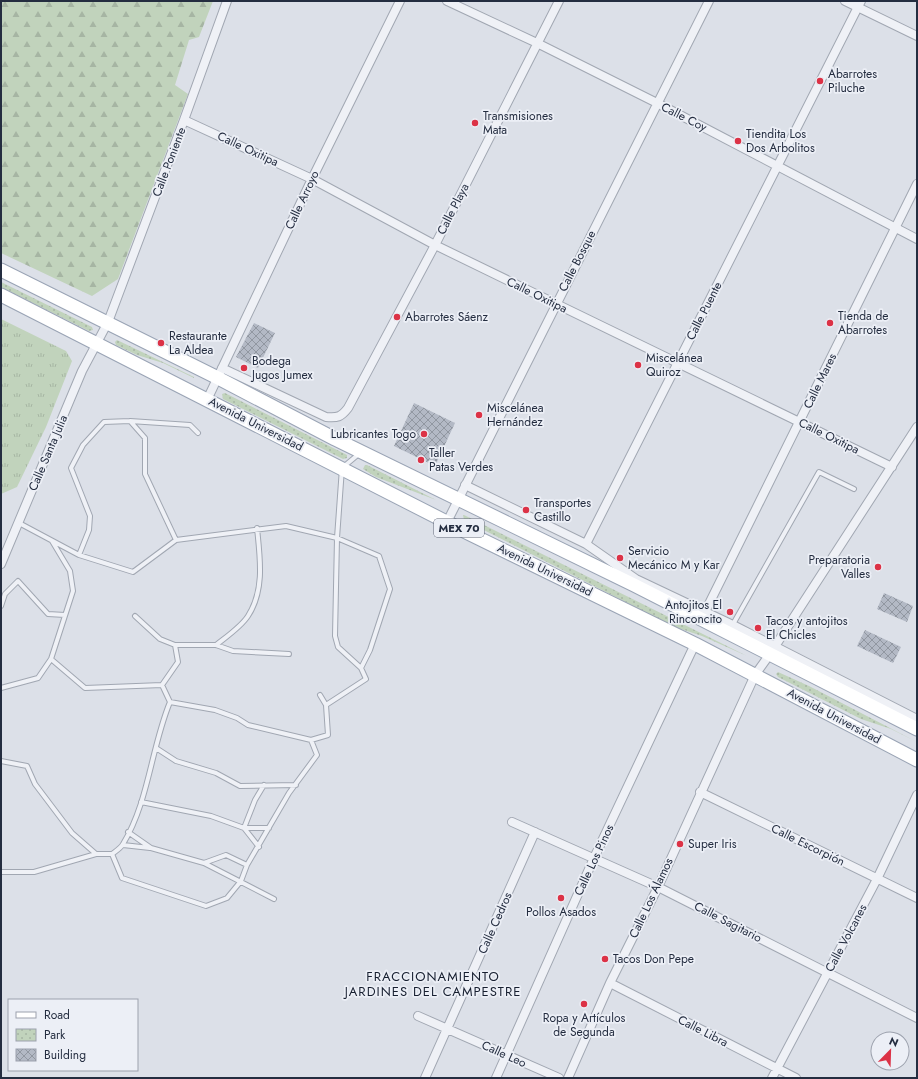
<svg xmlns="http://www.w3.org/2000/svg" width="918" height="1079" font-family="Jost,sans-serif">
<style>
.grass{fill:url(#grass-tufts)}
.forest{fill:url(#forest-firs)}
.park{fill:url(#park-dots)}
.building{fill:url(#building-cross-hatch)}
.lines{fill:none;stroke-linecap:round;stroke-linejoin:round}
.lane-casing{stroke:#a1a7b2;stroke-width:6}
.street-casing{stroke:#a1a7b2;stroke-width:10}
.primary-casing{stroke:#9aa4b5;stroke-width:15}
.lane{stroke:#eff1f6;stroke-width:4}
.street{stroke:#eff1f6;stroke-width:8}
.primary{stroke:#fff;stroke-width:13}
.poi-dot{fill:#dc3246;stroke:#eceff6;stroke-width:1.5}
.labels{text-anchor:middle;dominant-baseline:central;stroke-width:3.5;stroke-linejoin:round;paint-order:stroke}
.shield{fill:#eceff6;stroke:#606777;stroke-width:1}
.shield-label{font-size:11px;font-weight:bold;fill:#242d40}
.poi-label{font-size:12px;fill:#242d40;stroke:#eceff6;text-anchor:start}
.street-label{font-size:12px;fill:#242d40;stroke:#eceff6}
.neighbourhood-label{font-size:13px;letter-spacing:1px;fill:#171f30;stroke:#eceff6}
</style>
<defs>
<pattern id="grass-tufts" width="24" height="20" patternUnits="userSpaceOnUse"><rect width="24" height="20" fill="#c1d3bc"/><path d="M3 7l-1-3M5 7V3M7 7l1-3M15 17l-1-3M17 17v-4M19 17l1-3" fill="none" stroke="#a6b5a3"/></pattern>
<pattern id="forest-firs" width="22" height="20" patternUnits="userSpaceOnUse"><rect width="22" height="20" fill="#c1d3bc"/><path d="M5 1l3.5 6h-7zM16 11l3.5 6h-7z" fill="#a6b5a3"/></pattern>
<pattern id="park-dots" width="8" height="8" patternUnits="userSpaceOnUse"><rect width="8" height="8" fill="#c1d3bc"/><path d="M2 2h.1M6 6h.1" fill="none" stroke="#a6b5a3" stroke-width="1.8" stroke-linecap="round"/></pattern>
<pattern id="building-cross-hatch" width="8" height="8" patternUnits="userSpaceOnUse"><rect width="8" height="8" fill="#b3b9c5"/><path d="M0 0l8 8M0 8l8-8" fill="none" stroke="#9197a1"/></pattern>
</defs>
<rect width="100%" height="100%" fill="#dce0e8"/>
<!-- grass -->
<path class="grass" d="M 1,319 L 66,351 L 72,361 L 46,427 L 17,487 L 1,494 Z"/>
<!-- forest -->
<path class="forest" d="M 1,1 L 213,1 L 199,37 L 189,40 L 175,85 L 188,94 L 118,279 L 92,296 L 1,253 Z"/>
<!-- park -->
<path class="park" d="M 1,282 L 92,327 L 93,330 L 89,331 L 1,287 Z
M 117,340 L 194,377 L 194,378 L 163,363 L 137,355 L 116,345 L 115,342 Z
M 225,393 L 347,455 L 347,458 L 343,459 L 223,399 L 222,394 Z
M 365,465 L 367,465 L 436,500 L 376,477 L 363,469 Z
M 463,515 L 464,515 L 747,656 L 702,636 L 675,627 L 464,520 Z
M 778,672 L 809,686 L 917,742 L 891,729 L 861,719 L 778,677 L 776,674 Z"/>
<!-- building -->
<path class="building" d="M 254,323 L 275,333 L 258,368 L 236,357 Z
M 414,403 L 455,423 L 435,466 L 394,446 Z
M 884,593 L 913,606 L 907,622 L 877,609 Z
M 865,630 L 901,647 L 893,663 L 857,646 Z"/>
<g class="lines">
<!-- lane casing -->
<g class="lane-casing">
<path id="lane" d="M 130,421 L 190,425 L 198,433
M 360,453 L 342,468 L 337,538 L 335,636 L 338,647 L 361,668
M 19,523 L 79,555 L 133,572 L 176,540 L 286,526 L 337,538 L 379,556 L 390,589 L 370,650 L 361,668 L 366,679 L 326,705
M 79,555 L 89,530 L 90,516 L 71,468 L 83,445 L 104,422 L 130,421 L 145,438 L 145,474 L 176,540
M 1,606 L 5,594 L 18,581 L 48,614 L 65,615
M 135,616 L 160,639 L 175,645 L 216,645 L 233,651 L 289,654
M 732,626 L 819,472 L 854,489
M 216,645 C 226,637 241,627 248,616 C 265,590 260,558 257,528
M 162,685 L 178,662 L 175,645
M 1,688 L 38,678 L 51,659
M 170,702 L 215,710 L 237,718 L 248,725 L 311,740
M 156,748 L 176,761 L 216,773 L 240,786 L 296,785
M 1,761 L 27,766 L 35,784 L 72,833 L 96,854 L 112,854 C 116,851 121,848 123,844 C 149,801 151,748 170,702 L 162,685 L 85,688 L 51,659 L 73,591 L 70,571 L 52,541
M 141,802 L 211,816 L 244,828 L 269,828
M 128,832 L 151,848 L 204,863 L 226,855 L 247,865
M 123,845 L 150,848
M 259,847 L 244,828 L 255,800 L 264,785
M 112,854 L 122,878 L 206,906 L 227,898 L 241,881 L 247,865 L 289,793 L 317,755 L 311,740 L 328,735 L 326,705 L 320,695
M 204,863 L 274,899
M 1,872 L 34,872 L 96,854"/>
</g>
<!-- street casing -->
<g class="street-casing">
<path id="street" d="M 447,1 L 537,43 L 657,103 L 917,239
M 845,1 L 917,36
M 184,120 L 312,179 L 435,245 L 892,467
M 222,368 L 326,417 C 338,418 341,417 348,408 L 435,245 L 559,1
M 207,400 L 312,179 L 400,1
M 465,485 L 586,544 L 861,1
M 447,522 L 709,1
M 586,544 L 636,579 L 733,625 L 917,719
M 1,564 L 82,371 L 108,322 L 184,120 L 227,1
M 701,620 L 917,184
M 700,792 L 917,898
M 512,822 L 658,887 L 917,1018
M 610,983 L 796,1078
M 418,1016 L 559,1078
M 425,1078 L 535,832
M 496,1078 L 594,858 L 695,644
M 568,1078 L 610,983 L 658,887 L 755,675 L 770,654 L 917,427
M 772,1078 L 877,879 L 917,795"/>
</g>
<!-- primary casing -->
<g class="primary-casing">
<path id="primary" d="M 1,270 L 218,378 L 335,439 L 634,585 L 917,729
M 1,295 L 468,533 L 695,644 L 917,760"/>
</g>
<!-- lane -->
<use href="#lane" class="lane"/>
<!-- street -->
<use href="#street" class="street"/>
<!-- primary -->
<use href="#primary" class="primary"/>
</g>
<!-- markers -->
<g class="poi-dot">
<circle cx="820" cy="81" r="4"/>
<circle cx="475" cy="123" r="4"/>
<circle cx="738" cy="141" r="4"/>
<circle cx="397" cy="317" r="4"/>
<circle cx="830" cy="323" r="4"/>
<circle cx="161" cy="343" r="4"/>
<circle cx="638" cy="365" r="4"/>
<circle cx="244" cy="368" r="4"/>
<circle cx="479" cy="415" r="4"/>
<circle cx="424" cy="434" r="4"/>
<circle cx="421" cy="460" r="4"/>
<circle cx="526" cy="510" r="4"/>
<circle cx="620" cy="558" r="4"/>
<circle cx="878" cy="567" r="4"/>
<circle cx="730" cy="612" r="4"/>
<circle cx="758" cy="628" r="4"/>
<circle cx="680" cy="844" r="4"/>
<circle cx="561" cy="898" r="4"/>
<circle cx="605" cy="959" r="4"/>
<circle cx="584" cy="1004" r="4"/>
</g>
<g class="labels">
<!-- shield labels -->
<rect class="shield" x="434" y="519" width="50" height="18" rx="3"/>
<g class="shield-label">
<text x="459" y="528">MEX 70</text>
</g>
<!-- poi labels -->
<g class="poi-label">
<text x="828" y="74">Abarrotes<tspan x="828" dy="14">Piluche</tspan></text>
<text x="483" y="116">Transmisiones<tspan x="483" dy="14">Mata</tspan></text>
<text x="746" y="134">Tiendita Los<tspan x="746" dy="14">Dos Arbolitos</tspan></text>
<text x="838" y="316">Tienda de<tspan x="838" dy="14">Abarrotes</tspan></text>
<text x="405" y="317">Abarrotes Sáenz</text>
<text x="169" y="336">Restaurante<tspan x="169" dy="14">La Aldea</tspan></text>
<text x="646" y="358">Miscelánea<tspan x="646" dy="14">Quiroz</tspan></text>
<text x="252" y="361">Bodega<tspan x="252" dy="14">Jugos Jumex</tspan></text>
<text x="487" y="408">Miscelánea<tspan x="487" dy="14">Hernández</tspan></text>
<text x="416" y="434" text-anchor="end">Lubricantes Togo</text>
<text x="429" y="453">Taller<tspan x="429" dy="14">Patas Verdes</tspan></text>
<text x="534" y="503">Transportes<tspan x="534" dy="14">Castillo</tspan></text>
<text x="628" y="551">Servicio<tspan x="628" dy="14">Mecánico M y Kar</tspan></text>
<text x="870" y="560" text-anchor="end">Preparatoria<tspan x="870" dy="14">Valles</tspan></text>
<text x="722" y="605" text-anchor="end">Antojitos El<tspan x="722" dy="14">Rinconcito</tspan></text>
<text x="766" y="621">Tacos y antojitos<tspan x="766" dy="14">El Chicles</tspan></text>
<text x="688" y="844">Super Iris</text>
<text x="561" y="912" text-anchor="middle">Pollos Asados</text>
<text x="613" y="959">Tacos Don Pepe</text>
<text x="584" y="1018" text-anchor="middle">Ropa y Artículos<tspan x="584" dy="14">de Segunda</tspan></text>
</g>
<!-- street labels -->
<g class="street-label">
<text transform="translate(684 117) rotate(27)">Calle Coy</text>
<text transform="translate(248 149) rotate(25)">Calle Oxitipa</text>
<text transform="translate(169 162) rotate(-69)">Calle Poniente</text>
<text transform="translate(302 200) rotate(-65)">Calle Arroyo</text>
<text transform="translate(453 209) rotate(-63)">Calle Playa</text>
<text transform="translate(577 261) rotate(-63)">Calle Bosque</text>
<text transform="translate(537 295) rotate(26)">Calle Oxitipa</text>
<text transform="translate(704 311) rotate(-63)">Calle Puente</text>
<text transform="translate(820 381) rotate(-64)">Calle Mares</text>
<text transform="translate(256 424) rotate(27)">Avenida Universidad</text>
<text transform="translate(829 436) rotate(26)">Calle Oxitipa</text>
<text transform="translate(48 453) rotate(-67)">Calle Santa Julia</text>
<text transform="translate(545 570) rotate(26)">Avenida Universidad</text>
<text transform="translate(834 716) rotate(28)">Avenida Universidad</text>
<text transform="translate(808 845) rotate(26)">Calle Escorpión</text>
<text transform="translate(594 860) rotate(-65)">Calle Los Pinos</text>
<text transform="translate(651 898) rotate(-65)">Calle Los Álamos</text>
<text transform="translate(728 922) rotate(27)">Calle Sagitario</text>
<text transform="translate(495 923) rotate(-66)">Calle Cedros</text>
<text transform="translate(846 938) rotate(-62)">Calle Volcanes</text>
<text transform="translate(703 1031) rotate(27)">Calle Libra</text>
<text transform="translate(504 1054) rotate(24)">Calle Leo</text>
</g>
<!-- neighbourhood labels -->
<g class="neighbourhood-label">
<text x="433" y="976">FRACCIONAMIENTO<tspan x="433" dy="15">JARDINES DEL CAMPESTRE</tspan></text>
</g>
</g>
<!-- border -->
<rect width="918" height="1079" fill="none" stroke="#242d40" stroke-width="4"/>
<!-- legend -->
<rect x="8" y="999" width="130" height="72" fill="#eceff6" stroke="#9ca1ad"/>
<rect x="16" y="1012" width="20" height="6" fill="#ffffff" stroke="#9ca1ad"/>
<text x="44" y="1019" font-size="12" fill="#242d40">Road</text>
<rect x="16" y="1029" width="20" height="12" fill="url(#park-dots)" stroke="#9ca1ad"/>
<text x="44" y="1039" font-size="12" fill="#242d40">Park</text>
<rect x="16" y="1049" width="20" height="12" fill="url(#building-cross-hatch)" stroke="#9ca1ad"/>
<text x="44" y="1059" font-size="12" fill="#242d40">Building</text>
<!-- north arrow -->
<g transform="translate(890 1051) rotate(23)"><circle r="19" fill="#eceff6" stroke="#9ca1ad"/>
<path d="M0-3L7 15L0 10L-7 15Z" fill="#dc3246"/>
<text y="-6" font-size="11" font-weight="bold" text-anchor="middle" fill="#242d40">N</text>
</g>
</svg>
